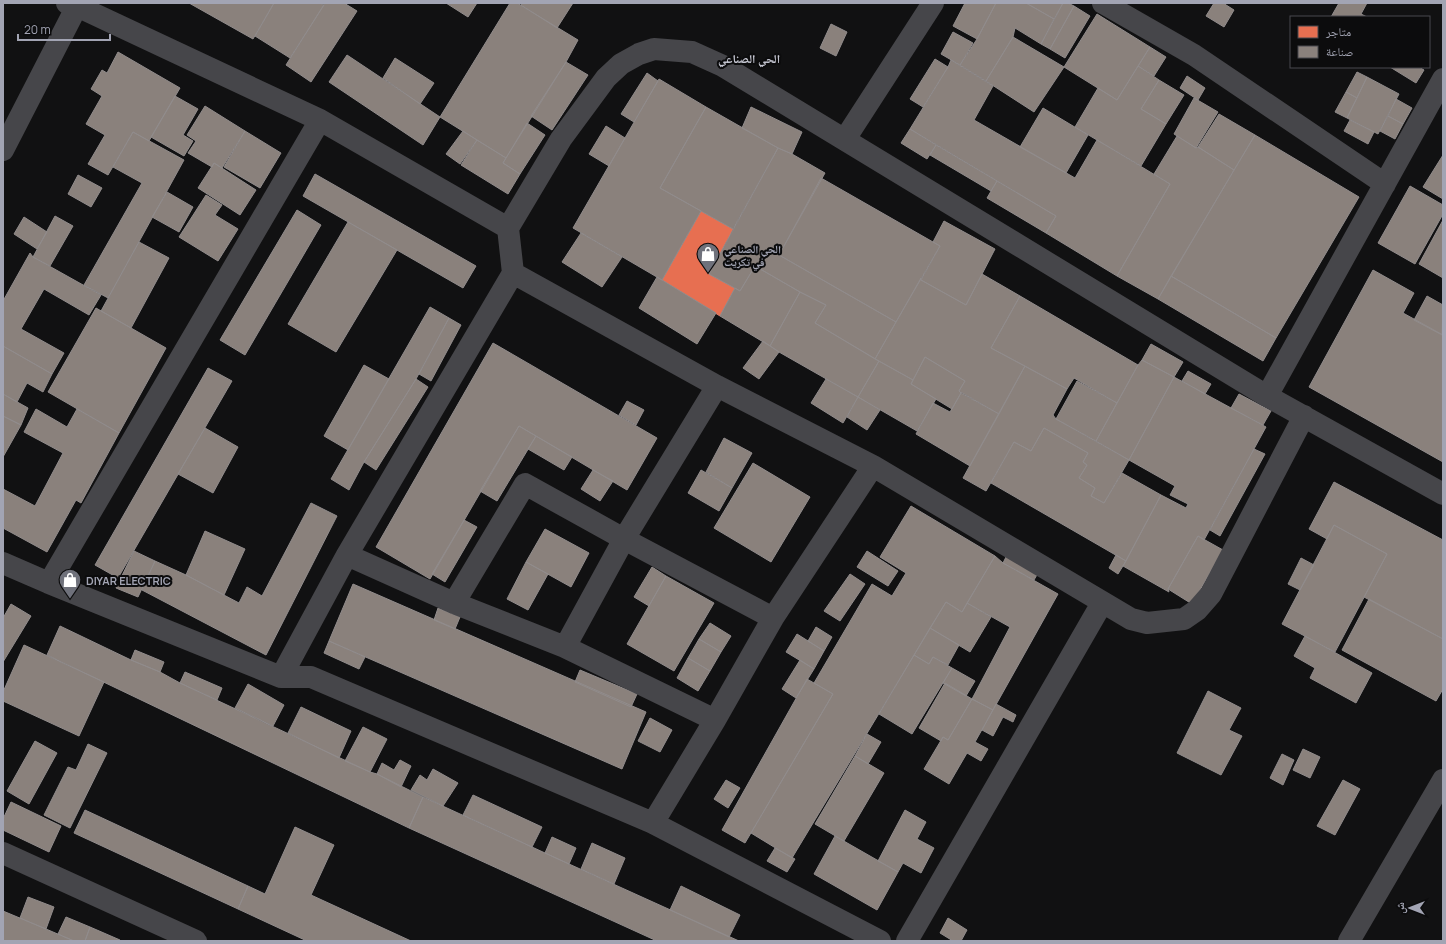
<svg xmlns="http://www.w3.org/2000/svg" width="1446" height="944" font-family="Manrope,'Noto Naskh Arabic',sans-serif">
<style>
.shops{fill:#e76f51;stroke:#d27f6e}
.industry{fill:#8a817c;stroke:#918c8c}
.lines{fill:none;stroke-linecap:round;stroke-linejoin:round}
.street{stroke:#46464a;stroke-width:22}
.labels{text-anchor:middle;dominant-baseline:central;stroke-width:4;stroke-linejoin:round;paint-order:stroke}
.poi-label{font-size:11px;font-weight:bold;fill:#a2a4b3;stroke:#0c0c0d;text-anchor:start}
.neighbourhood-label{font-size:12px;font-weight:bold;fill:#c3c4cf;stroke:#0c0c0d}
</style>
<rect width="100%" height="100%" fill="#111112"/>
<!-- shops -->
<path class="shops" d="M 701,211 L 733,229 L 709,274 L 735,288 L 720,316 L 662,280 Z"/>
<!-- industry -->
<path class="industry" d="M 189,3 L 274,3 L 253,39 Z
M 274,3 L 320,3 L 324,5 L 290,58 L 255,36 Z
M 325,3 L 344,3 L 357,11 L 311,82 L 286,65 Z
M 446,3 L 477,3 L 468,17 Z
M 510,3 L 517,3 L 578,40 L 566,62 L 506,158 L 440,117 Z
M 522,3 L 573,3 L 557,28 L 521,5 Z
M 965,3 L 996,3 L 977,39 L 953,26 Z
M 996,3 L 1026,3 L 1054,19 L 1041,44 L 1015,28 L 1013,37 L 986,81 L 960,65 L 977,39 Z
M 1026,3 L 1063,3 L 1054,19 Z
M 1063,3 L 1068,3 L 1074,6 L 1050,49 L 1041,44 Z
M 1214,3 L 1223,3 L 1234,10 L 1224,27 L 1206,16 Z
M 1339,3 L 1367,3 L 1361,14 L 1367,17 L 1331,17 Z
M 1074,6 L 1090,16 L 1065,58 L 1050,49 Z
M 1097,14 L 1150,47 L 1117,100 L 1064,67 Z
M 831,24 L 847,32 L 836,56 L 820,48 Z
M 953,32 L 973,43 L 960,65 L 941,54 Z
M 1013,37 L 1064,67 L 1034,112 L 986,81 Z
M 1150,47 L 1166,57 L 1154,76 L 1138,66 Z
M 118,52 L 180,88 L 149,141 L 133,132 L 108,175 L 88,164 L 105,135 L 86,124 L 102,96 L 91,89 L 102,70 L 107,73 Z
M 347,55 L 440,117 L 423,145 L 329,82 Z
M 395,58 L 434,83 L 420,104 L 383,78 Z
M 935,59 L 948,67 L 923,107 L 910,99 Z
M 951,60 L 993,86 L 974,120 L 1075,178 L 1097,140 L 1170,184 L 1117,276 L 1046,233 L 1056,216 L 910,129 L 948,67 Z
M 566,62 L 588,75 L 552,130 L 531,116 Z
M 1138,66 L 1159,80 L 1141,109 L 1166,124 L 1141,166 L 1075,127 L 1098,88 L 1117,100 Z
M 1390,67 L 1419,67 L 1424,70 L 1416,83 Z
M 1357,72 L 1367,77 L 1357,98 L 1346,92 Z
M 647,73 L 658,81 L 634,122 L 621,114 Z
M 1187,76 L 1205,88 L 1198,100 L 1180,88 Z
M 1367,77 L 1399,94 L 1378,134 L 1347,118 Z
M 659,79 L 706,107 L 660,188 L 701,211 L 662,280 L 573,228 Z
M 1159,80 L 1184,95 L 1166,124 L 1141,109 Z
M 1346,92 L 1357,98 L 1347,118 L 1335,112 Z
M 175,96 L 198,109 L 183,135 L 193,141 L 184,156 L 151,137 Z
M 1194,98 L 1218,112 L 1196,148 L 1174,134 Z
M 1396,99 L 1412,108 L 1403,124 L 1388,116 Z
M 205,106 L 245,131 L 222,168 L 214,163 L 212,167 L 188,153 L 196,141 L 187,135 Z
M 706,107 L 778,148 L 733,229 L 660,188 Z
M 751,107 L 802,132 L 792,154 L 778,148 L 742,128 Z
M 1043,108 L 1088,135 L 1066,173 L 1020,147 Z
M 1219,114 L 1255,135 L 1234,170 L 1198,147 Z
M 1388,116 L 1403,124 L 1395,139 L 1380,131 Z
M 1350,120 L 1374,132 L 1368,144 L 1344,131 Z
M 527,123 L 545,135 L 520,174 L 503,163 Z
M 606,126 L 625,138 L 609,166 L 589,154 Z
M 910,129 L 936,145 L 927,159 L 901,143 Z
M 245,131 L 281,153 L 260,188 L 224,167 Z
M 463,131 L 477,140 L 460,164 L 446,154 Z
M 133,132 L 184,160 L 108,298 L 84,285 L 142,183 L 113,167 Z
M 1255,135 L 1359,197 L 1276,338 L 1171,276 Z
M 1177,136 L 1196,148 L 1198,147 L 1234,170 L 1158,299 L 1117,276 L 1170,184 L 1154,174 Z
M 477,140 L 506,158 L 503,163 L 520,174 L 508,194 L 461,165 Z
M 936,145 L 997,181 L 991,191 L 930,155 Z
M 778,148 L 792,154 L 825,173 L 779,255 L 896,322 L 875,359 L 815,323 L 826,305 L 800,292 L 755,266 L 740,291 L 709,274 Z
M 1443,155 L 1443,199 L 1423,187 Z
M 214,163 L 256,190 L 240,215 L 198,188 Z
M 315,174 L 476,266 L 463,288 L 303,196 Z
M 78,175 L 102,188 L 91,207 L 68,194 Z
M 821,178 L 940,246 L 896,322 L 779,255 Z
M 997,181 L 1056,216 L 1046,233 L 987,198 Z
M 1410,186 L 1443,205 L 1443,214 L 1415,264 L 1378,243 Z
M 167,192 L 193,207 L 179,232 L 152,217 Z
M 206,195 L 222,205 L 215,215 L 238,229 L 218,261 L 179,237 Z
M 297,210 L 321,225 L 245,355 L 220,340 Z
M 55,216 L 73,226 L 50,266 L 33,257 Z
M 24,217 L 47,232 L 37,249 L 14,234 Z
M 1443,220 L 1443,278 L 1419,264 Z
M 944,221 L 995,249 L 966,305 L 921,280 L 940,246 L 933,242 Z
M 348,222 L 397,250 L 336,352 L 288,324 Z
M 581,233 L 622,257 L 602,287 L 562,262 Z
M 139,242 L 169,258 L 131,328 L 101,311 Z
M 30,253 L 33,257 L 101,295 L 89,315 L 44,289 L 21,329 L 64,353 L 52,374 L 3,346 L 3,301 Z
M 755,266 L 800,292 L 770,346 L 720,316 L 735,288 L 740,291 Z
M 1373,270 L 1414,293 L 1403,313 L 1443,335 L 1443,462 L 1309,387 Z
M 982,274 L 1020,296 L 991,348 L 1025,366 L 999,414 L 959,391 L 965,381 L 925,357 L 913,380 L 875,359 L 921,278 L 921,280 L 966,305 Z
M 1171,276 L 1276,338 L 1263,361 L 1158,299 Z
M 657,277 L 716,313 L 697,344 L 639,308 Z
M 800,292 L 826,305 L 815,323 L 879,361 L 858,397 L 779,352 L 770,346 Z
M 1020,296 L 1138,365 L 1117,403 L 1074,378 L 1067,389 L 991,348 Z
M 1427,296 L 1443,305 L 1442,335 L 1414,320 Z
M 430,307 L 449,318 L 416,379 L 364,462 L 349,490 L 331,479 Z
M 96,308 L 166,348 L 119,433 L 48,392 Z
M 449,318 L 461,325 L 431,381 L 419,374 Z
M 763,341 L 779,352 L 759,379 L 743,368 Z
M 493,343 L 657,438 L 627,490 L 519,426 L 430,579 L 376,547 Z
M 1151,344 L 1183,362 L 1174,377 L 1142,360 Z
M 3,346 L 52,374 L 43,392 L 27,383 L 17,402 L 3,394 Z
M 925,357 L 965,381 L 959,391 L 961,393 L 952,409 L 911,384 Z
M 1142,360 L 1174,377 L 1129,460 L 1096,441 L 1138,365 Z
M 879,361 L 913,380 L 911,384 L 936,399 L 917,431 L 858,397 Z
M 364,365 L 389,379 L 348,450 L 324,436 Z
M 1025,366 L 1067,389 L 1053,415 L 1056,419 L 1129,460 L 1104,503 L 1091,496 L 1095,488 L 1079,478 L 1087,465 L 1083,462 L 1088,453 L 1044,428 L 1031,451 L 1014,442 L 986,491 L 963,478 Z
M 208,368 L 232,381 L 118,578 L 95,565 Z
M 1188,371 L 1211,384 L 1205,394 L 1182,381 Z
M 1174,377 L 1266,427 L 1204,540 L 1198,536 L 1168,589 L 1169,592 L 1123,566 L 1161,495 L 1186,508 L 1188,504 L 1170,495 L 1175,486 L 1129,460 Z
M 416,379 L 428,387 L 376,470 L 364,462 Z
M 826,379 L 858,397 L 843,423 L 811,403 Z
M 1077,381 L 1117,403 L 1096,441 L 1056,419 Z
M 961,393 L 999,414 L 970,466 L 916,434 L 933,403 L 950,412 Z
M 3,394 L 28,408 L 21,425 L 3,416 Z
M 1239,394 L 1271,411 L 1263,425 L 1231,408 Z
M 858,397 L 880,410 L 867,430 L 847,417 Z
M 627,401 L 644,410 L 636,425 L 619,415 Z
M 36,409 L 67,427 L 77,409 L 119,433 L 81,503 L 76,500 L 47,552 L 3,528 L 3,489 L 35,506 L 63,453 L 24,432 Z
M 3,416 L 21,425 L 3,457 Z
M 519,426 L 536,436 L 497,501 L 480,491 Z
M 205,428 L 238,447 L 213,493 L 178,474 Z
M 1044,428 L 1088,453 L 1083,462 L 1087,465 L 1079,478 L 1095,488 L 1091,496 L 1104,503 L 1122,473 L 1161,495 L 1126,561 L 991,483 L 1014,442 L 1031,451 Z
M 536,436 L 572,457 L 564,470 L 528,449 Z
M 724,438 L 752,453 L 732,488 L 706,472 Z
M 1254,449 L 1265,454 L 1220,536 L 1210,530 Z
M 753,463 L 810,497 L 771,562 L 714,528 Z
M 593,470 L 613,481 L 600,501 L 581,489 Z
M 701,470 L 732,488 L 719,511 L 688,493 Z
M 1334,482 L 1443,540 L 1443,639 L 1364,597 L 1387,554 L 1334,525 L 1327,539 L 1309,529 Z
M 311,503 L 337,516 L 266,655 L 142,590 L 155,561 L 186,575 L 239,603 L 247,587 L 262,596 Z
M 911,506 L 995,556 L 962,612 L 946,602 L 792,858 L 751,833 L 833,694 L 814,683 L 872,584 L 892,596 L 906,573 L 880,557 Z
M 464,520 L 477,527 L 445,582 L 432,574 Z
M 1334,525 L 1387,554 L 1335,652 L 1282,624 Z
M 545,529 L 589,553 L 571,587 L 526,562 Z
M 205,531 L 245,549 L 224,595 L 186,575 Z
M 1198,536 L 1223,550 L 1192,604 L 1168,589 Z
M 134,551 L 155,561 L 138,597 L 116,588 Z
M 867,551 L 898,571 L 888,586 L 857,567 Z
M 1007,555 L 1039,571 L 1034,580 L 1003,563 Z
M 1116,555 L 1126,561 L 1118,574 L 1109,568 Z
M 995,556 L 1003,563 L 1058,594 L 993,710 L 972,699 L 1010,627 L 967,603 Z
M 1301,558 L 1314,565 L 1300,590 L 1288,584 Z
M 526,562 L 548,574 L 528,610 L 507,599 Z
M 652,567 L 666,576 L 649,606 L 634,597 Z
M 850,574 L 865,584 L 840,621 L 824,611 Z
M 666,576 L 714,603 L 674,671 L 627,644 Z
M 353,584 L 646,712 L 622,769 L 329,641 Z
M 1369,599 L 1443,639 L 1443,689 L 1436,701 L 1342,650 Z
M 946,602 L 962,612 L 967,603 L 991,617 L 970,652 L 930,628 Z
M 11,604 L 31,616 L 3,662 L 3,618 Z
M 438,608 L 460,617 L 455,629 L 434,620 Z
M 710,623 L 731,636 L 721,652 L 699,639 Z
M 60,626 L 131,660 L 160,672 L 180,683 L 370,772 L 377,774 L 423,797 L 409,828 L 47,655 Z
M 816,627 L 832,637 L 824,651 L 808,641 Z
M 930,628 L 959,645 L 948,665 L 933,657 L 929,664 L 914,655 Z
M 797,634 L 824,651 L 814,669 L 786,652 Z
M 1305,636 L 1372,673 L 1356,703 L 1310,678 L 1315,668 L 1294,656 Z
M 699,639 L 721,652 L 710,671 L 688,658 Z
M 329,641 L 365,657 L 359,669 L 324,653 Z
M 24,645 L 104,682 L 79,736 L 3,701 L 3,692 Z
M 135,650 L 164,662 L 160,672 L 131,660 Z
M 914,655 L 929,664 L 933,657 L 952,668 L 912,734 L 879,714 Z
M 688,658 L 710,671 L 698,691 L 677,678 Z
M 800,660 L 814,669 L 796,698 L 782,689 Z
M 952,668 L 975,681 L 966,696 L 943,683 Z
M 580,670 L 637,694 L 631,707 L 575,682 Z
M 185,672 L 222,688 L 217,700 L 180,683 Z
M 807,679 L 833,694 L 745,843 L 722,830 Z
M 945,683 L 972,699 L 948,740 L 943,737 L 941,741 L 919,728 Z
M 248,684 L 284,705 L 273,726 L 235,708 Z
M 1208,691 L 1241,708 L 1229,730 L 1242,736 L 1221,775 L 1177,753 Z
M 972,699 L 993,710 L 975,742 L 988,749 L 981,761 L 967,753 L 949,784 L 924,769 L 943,737 L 948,740 Z
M 996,704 L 1016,715 L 1013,722 L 1003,717 L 993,736 L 982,730 Z
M 301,707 L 351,731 L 339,758 L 288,733 Z
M 650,718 L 672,730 L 660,752 L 638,741 Z
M 363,727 L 387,739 L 370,772 L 345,761 Z
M 867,734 L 881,742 L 868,764 L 855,756 Z
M 35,741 L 57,753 L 29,804 L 7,791 Z
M 88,744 L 107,753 L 70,828 L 44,815 L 68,767 L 76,770 Z
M 1303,749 L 1320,757 L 1310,778 L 1293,770 Z
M 1282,754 L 1294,760 L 1283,785 L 1270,778 Z
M 855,756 L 884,773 L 844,841 L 815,824 Z
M 400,760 L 411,766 L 401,787 L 377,774 L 382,763 L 394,770 Z
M 433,769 L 458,783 L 443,806 L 411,790 L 420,775 L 427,780 Z
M 726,780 L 740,788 L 728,808 L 714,799 Z
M 1343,780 L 1360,789 L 1335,835 L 1317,826 Z
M 473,795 L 542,827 L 532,847 L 463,815 Z
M 423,797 L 569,864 L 739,941 L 657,941 L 409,828 Z
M 11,802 L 61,826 L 49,852 L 3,830 L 3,819 Z
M 85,810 L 248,886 L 238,909 L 74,833 Z
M 905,810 L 926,822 L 917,839 L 934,848 L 921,873 L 903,863 L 898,872 L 878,861 Z
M 295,827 L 334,845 L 311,895 L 411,941 L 307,941 L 238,909 L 248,886 L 265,894 Z
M 835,836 L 898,872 L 877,910 L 814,874 Z
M 552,837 L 576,848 L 569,864 L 545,853 Z
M 592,843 L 625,858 L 614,884 L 581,869 Z
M 775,848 L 795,859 L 787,872 L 767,861 Z
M 681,886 L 740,915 L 729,937 L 670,910 Z
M 28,897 L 54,907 L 46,929 L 20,918 Z
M 3,911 L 46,929 L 74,941 L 3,941 Z
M 66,917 L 90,927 L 85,941 L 74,941 L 58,934 Z
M 948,918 L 967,930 L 961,941 L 953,941 L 940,933 Z
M 90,927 L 120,940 L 120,941 L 85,941 Z"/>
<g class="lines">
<!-- street -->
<path class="street" d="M 67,3 L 77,6 L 320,120 L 508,228 L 513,273 L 717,386 L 873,466 L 1131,619 L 1147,623 L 1184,619 L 1197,610 L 1211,594 L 1304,416
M 1103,3 L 1194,55 L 1385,184
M 320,120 L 49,583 L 281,677 L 311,677 L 653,823 L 880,941
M 845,139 L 933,3
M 3,150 L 77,6
M 508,228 L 561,139 L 606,78 L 621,64 L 639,54 L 654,49 L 692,52 L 723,66 L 1267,396 L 1443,494
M 1267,396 L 1443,79
M 347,555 L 454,603 L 565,647 L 715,720
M 3,563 L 49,583
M 454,603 L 525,484 L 624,539 L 773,618
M 565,647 L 624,539 L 717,386
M 281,677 L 347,555 L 513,273
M 653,823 L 715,720 L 773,618 L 873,466
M 3,853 L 196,941
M 907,941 L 1102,603
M 1349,941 L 1443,780"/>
</g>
<!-- icons -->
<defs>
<g id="shop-pin" transform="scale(1.15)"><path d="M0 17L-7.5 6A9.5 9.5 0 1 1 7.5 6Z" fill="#6f717b" stroke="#0c0c0d"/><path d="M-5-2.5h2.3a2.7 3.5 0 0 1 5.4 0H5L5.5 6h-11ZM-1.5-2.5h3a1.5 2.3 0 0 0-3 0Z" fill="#fff"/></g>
</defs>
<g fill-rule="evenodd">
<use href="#shop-pin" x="708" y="254"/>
<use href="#shop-pin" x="70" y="580"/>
</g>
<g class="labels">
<!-- poi labels -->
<g class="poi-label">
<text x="724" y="248">الحي الصناعي<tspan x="724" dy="13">في تكريت</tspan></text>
<text x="86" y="580">DIYAR ELECTRIC</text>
</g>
<!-- neighbourhood labels -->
<g class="neighbourhood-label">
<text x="749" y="58">الحي الصناعي</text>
</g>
</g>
<!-- border -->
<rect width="1446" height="944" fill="none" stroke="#a2a4b3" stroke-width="8"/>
<!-- legend -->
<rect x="1290" y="16" width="140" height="52" fill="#0c0c0d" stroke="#48494f"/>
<rect x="1298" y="26" width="20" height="12" fill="#e76f51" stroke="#48494f"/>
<text x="1326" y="36" font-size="12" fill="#a2a4b3">متاجر</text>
<rect x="1298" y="46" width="20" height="12" fill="#8a817c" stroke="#48494f"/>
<text x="1326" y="56" font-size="12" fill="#a2a4b3">صناعة</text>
<!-- north arrow -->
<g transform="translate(1410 908) rotate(270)" stroke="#0c0c0d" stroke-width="3" paint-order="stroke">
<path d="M0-3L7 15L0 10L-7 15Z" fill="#a2a4b3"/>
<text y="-6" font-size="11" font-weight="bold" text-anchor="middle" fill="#a2a4b3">ش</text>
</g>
<!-- scale -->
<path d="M18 34v6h92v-6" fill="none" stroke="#a2a4b3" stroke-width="2"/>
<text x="24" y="34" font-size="12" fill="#a2a4b3" stroke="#0c0c0d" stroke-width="3" paint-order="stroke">20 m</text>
</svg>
